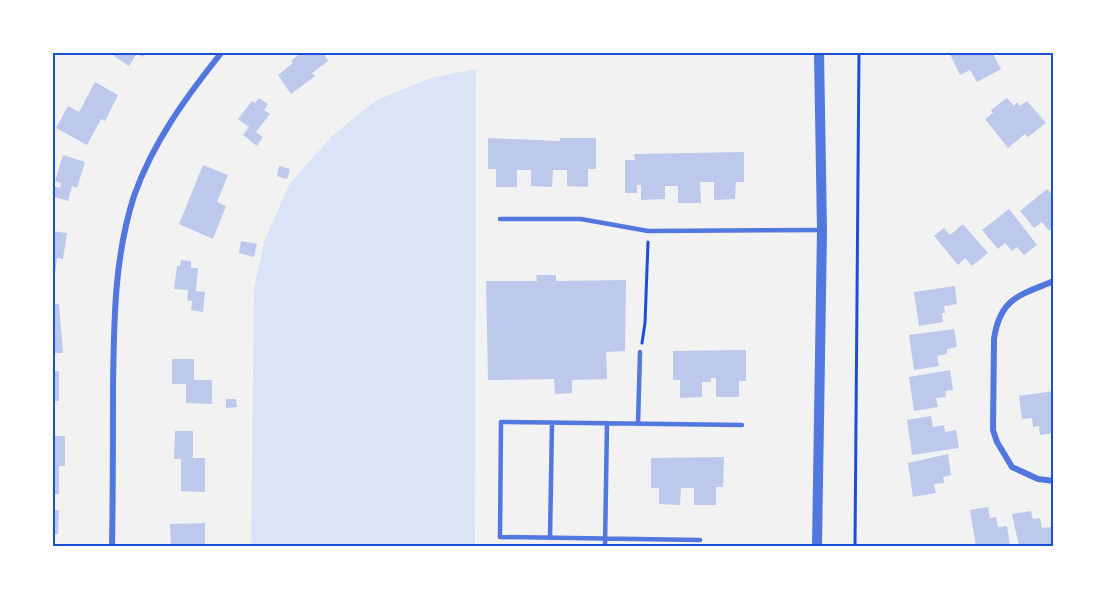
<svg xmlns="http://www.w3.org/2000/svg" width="1106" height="599" font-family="'Alegreya Sans',sans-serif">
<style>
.green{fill:#dbe4f7}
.building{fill:#bdc9ec}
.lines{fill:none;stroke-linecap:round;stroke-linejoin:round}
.path{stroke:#1d4ed8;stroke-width:3}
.service{stroke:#5277de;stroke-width:4.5}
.minor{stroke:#5277de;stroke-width:6}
.tertiary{stroke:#5277de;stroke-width:10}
.neatline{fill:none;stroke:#1d4ed8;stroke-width:2}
</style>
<rect width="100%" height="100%" fill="#f2f2f2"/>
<!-- green -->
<path class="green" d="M 476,69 L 475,546 L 251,546 L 254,289 L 265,239 L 290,183 L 332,136 L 375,101 L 430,78 Z"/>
<!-- building -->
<path class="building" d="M 116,52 L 146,52 L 143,57 L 137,53 L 129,66 L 114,56 Z
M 302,52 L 323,52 L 328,61 L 312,73 L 315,76 L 291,94 L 278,75 L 293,63 L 291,61 Z
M 949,52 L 992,52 L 1001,69 L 977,82 L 970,70 L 960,75 Z
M 95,82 L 118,95 L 105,121 L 101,119 L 87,145 L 56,128 L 68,106 L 79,112 Z
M 259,98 L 268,104 L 264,110 L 270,114 L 256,132 L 263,137 L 257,146 L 243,135 L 249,127 L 238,119 L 252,101 L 255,103 Z
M 1007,98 L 1014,106 L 1017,102 L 1020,106 L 1027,101 L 1046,123 L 1028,137 L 1025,134 L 1008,148 L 985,119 L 993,113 L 991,110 Z
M 488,138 L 560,141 L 560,138 L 596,138 L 596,169 L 588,169 L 588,187 L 567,186 L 567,170 L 553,170 L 552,187 L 531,186 L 531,170 L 517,170 L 517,187 L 496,187 L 496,169 L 488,169 Z
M 744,152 L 744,182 L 736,182 L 735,199 L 714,200 L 714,182 L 700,182 L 701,203 L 678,203 L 678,186 L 665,186 L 665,199 L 641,200 L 641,185 L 637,185 L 637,193 L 625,193 L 625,160 L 635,160 L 634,154 Z
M 63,155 L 85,162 L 77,188 L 72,186 L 68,201 L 52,196 L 54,186 L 60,188 L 61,183 L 55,181 Z
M 203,165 L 228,175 L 217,202 L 226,206 L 213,239 L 179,224 Z
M 279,166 L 290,169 L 287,179 L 277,176 Z
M 1047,189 L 1054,197 L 1054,226 L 1049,231 L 1042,222 L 1034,228 L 1020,211 Z
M 1009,209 L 1037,245 L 1024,255 L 1017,247 L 1012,251 L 1005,243 L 998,249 L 982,230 Z
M 963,224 L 988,253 L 972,266 L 965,258 L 958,265 L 934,236 L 944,228 L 950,235 Z
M 52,231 L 67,233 L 63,259 L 57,258 L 55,274 L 52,274 Z
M 241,241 L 257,244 L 254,257 L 239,253 Z
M 181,260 L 191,261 L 191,268 L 198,268 L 196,291 L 205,292 L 203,312 L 191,310 L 192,301 L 187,300 L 188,290 L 174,289 L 177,266 L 180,266 Z
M 536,275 L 556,275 L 556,281 L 626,280 L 625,351 L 606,352 L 607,379 L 572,380 L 572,393 L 555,394 L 554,379 L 488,380 L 486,281 L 537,281 Z
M 955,286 L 957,304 L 944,306 L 945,313 L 942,313 L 943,322 L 919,326 L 914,292 Z
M 52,304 L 59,304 L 63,353 L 52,353 Z
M 954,329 L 957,347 L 947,349 L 947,354 L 937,356 L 939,366 L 914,370 L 909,335 Z
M 746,350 L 746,381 L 739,381 L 739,397 L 716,397 L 716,378 L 711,378 L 711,382 L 702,382 L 702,397 L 680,398 L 680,380 L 673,380 L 673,351 Z
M 172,359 L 194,359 L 194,380 L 212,380 L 212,404 L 186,403 L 186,384 L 172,384 Z
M 950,370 L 953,390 L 945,391 L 946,397 L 936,398 L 938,407 L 914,411 L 909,377 Z
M 52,371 L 59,371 L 59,401 L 55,401 L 55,420 L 52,420 Z
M 1054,391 L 1054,433 L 1040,435 L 1039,426 L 1033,427 L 1032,418 L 1022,419 L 1019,396 Z
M 226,399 L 236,399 L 237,407 L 226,408 Z
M 931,416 L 933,427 L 944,425 L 945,432 L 956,430 L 959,448 L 912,455 L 907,420 Z
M 175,431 L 193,431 L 193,458 L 205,458 L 205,492 L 181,491 L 181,459 L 174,459 Z
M 52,436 L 65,436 L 65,466 L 59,466 L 59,494 L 52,494 Z
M 948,454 L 951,475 L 943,477 L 944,483 L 934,484 L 936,493 L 913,497 L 908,463 Z
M 724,457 L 723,487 L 716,487 L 716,505 L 694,505 L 694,488 L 681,488 L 680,505 L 659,504 L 659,488 L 651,488 L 651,458 Z
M 988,507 L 990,518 L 996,517 L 998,527 L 1007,526 L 1010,546 L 976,546 L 970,510 Z
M 52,510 L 59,510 L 58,534 L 52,534 Z
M 1031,511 L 1033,519 L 1040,518 L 1042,528 L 1051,527 L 1054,546 L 1019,546 L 1012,514 Z
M 205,523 L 205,546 L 171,546 L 170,524 Z"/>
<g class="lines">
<!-- path -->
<path class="path" d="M 642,343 L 645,323 L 648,242
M 855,546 L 859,52"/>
<!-- service -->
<path class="service" d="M 500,219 L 581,219 L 648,231 L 822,230
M 638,424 L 640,352
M 550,538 L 552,423
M 700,540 L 500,537 L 501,422 L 742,425
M 605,546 L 607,423"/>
<!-- minor -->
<path class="minor" d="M 1054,281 C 1020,295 1000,298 994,339 L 993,430 L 997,442 L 1012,467 L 1038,479 L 1054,481
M 112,546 C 113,493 113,440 113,386 C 114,322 114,258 134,196 C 153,142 186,97 222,52"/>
<!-- tertiary -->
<path class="tertiary" d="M 817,546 L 822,230 L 819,52"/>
</g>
<!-- border -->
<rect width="1106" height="599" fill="none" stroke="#ffffff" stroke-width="108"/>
<rect x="54" y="54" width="998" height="491" class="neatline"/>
</svg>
